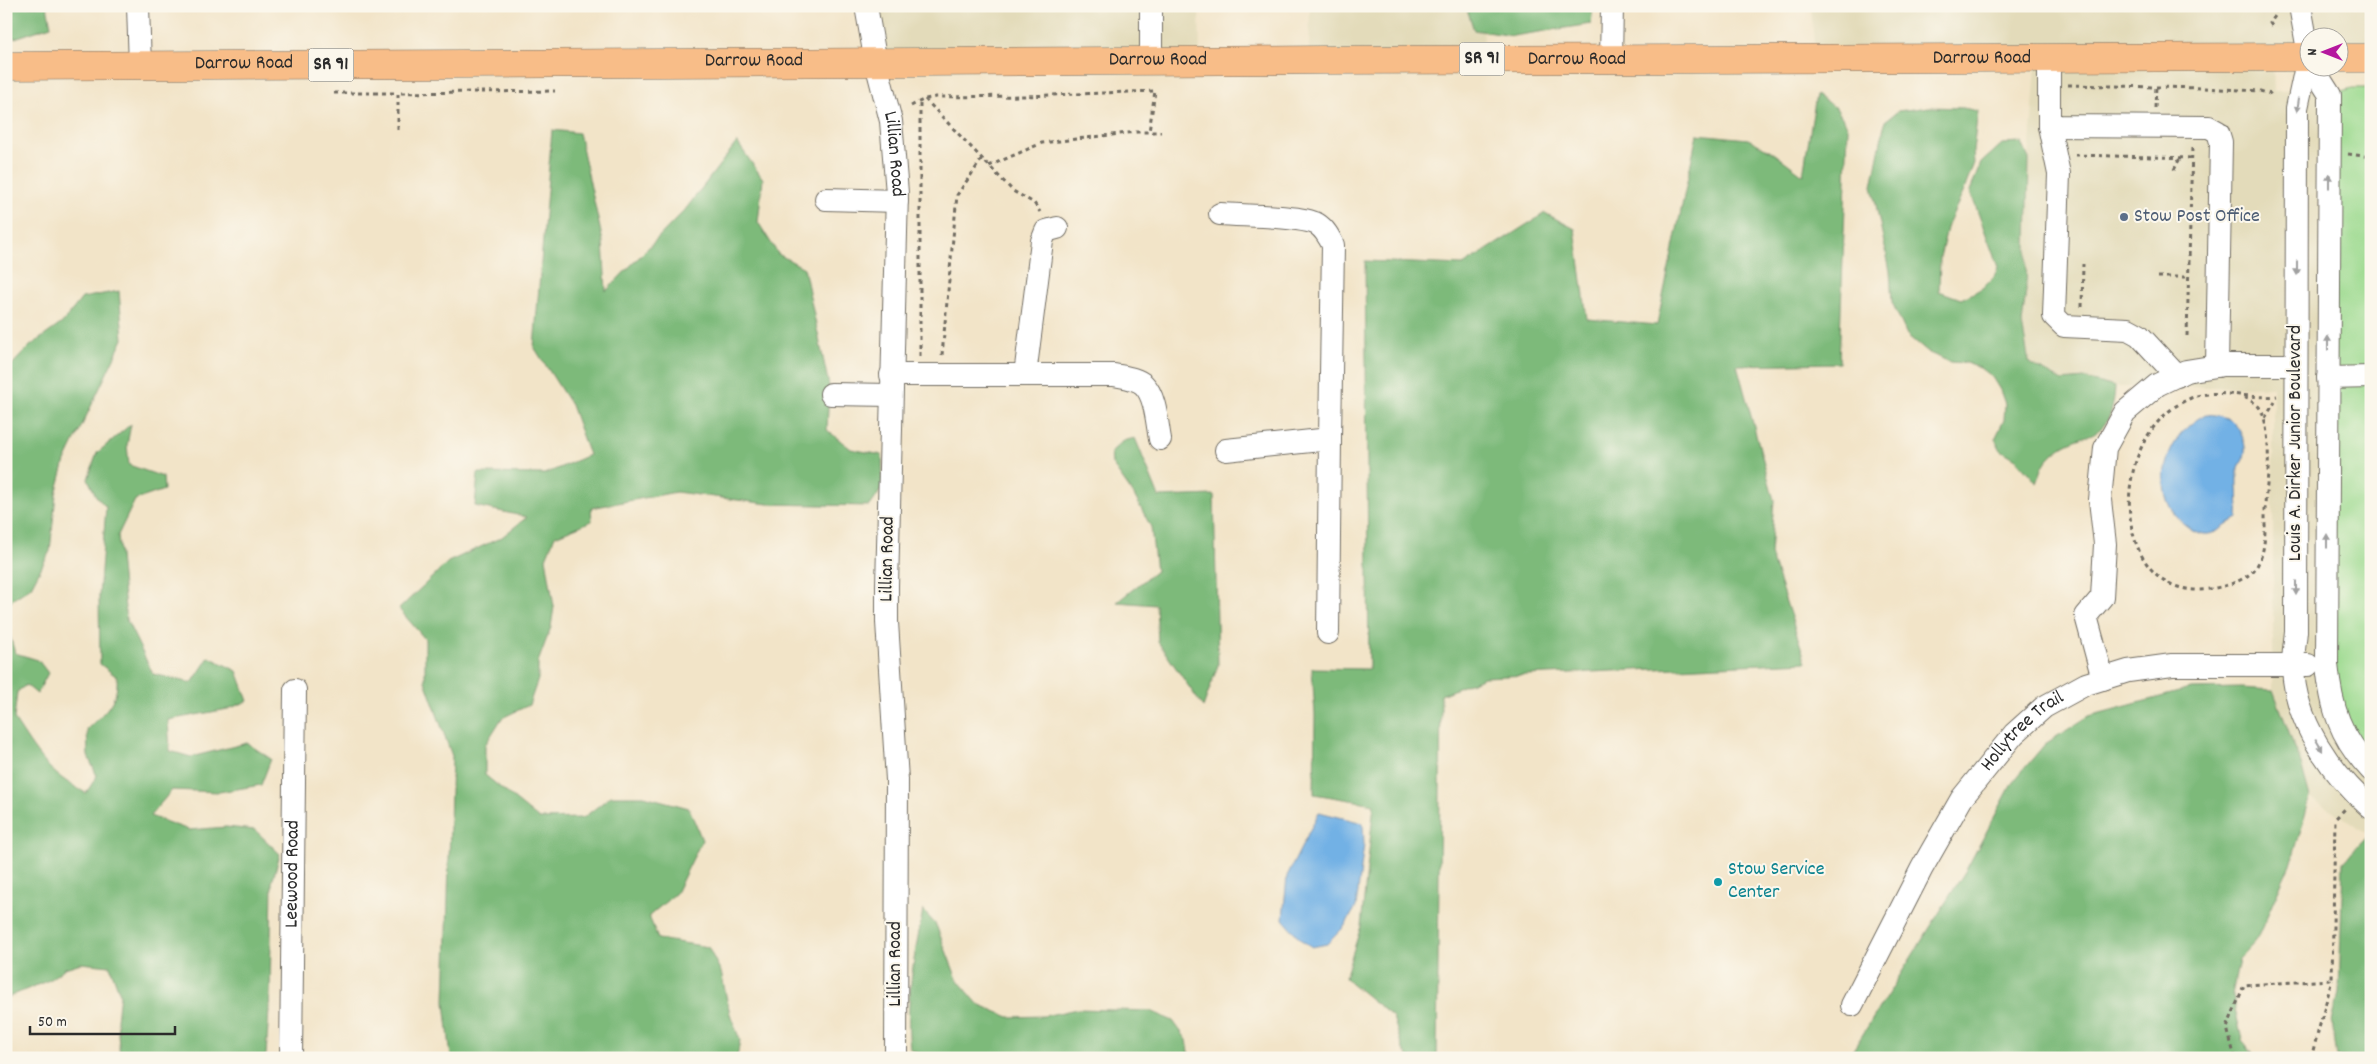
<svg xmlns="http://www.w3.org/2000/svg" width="2377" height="1064" font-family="Dekko,sans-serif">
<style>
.built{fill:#e3dbba}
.green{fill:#9cda8f;stroke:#64825d}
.forest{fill:#7dba7a;stroke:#547252}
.water{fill:#72b1e5;stroke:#4e6e88}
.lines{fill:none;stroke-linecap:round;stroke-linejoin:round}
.minor-casing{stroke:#716c62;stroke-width:24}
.major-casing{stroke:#716c62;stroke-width:29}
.path{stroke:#716c62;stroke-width:3;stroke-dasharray:4 4;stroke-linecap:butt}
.minor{stroke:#fff;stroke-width:22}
.major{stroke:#f8bd88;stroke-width:28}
.oneway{fill:#a0a0a0}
.service-dot{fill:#5c6f8a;stroke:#fbf7ec;stroke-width:2}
.culture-dot{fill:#0f9aa8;stroke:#fbf7ec;stroke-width:2}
.labels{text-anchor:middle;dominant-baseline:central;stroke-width:4;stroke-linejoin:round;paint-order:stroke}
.shield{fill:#fbf7ec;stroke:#696865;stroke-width:1}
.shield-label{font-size:19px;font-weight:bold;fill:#2b2b2b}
.street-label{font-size:20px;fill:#2b2b2b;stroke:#fbf7ec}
.service-label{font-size:20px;fill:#4e5e75;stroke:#fbf7ec;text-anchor:start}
.culture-label{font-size:20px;fill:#0d838f;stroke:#fbf7ec;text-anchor:start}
</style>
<rect width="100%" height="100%" fill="#fbf7ec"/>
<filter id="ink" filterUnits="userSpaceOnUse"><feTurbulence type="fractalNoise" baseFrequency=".02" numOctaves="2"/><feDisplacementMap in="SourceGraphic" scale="10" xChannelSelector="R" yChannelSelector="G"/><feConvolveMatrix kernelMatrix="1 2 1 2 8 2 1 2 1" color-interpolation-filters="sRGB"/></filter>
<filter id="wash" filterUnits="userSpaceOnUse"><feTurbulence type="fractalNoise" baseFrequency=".0096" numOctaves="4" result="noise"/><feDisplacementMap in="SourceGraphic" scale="20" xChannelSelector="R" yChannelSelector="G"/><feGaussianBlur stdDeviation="1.12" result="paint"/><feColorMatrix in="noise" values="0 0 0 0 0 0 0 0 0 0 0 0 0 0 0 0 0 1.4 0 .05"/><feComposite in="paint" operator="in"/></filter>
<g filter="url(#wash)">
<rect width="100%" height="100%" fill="#f2e4c8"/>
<!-- built -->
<path class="built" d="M 866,6 L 1199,6 L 1200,59 L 876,63 Z
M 1310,6 L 1483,6 L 1484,59 L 1309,59 Z
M 1811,6 L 2300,6 L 2308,57 L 1815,58 Z
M 2304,6 L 2371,6 L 2371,53 L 2340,53 L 2340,38 L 2310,37 Z
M 2273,61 L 2274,91 L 2371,89 L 2371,837 L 2344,817 L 2310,798 L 2300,761 L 2273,690 L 2273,387 L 2115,387 L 2085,379 L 2062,381 L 2029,363 L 2022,324 L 2026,290 L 2029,159 L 2036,66 Z"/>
<!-- green -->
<path class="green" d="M 2353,88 L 2371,88 L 2371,770 L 2332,705 L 2330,95 Z"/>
<!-- forest -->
<path class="forest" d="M 6,6 L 47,6 L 51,26 L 15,38 L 6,39 Z
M 1466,6 L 1593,6 L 1591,24 L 1513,36 L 1474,30 Z
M 1816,95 L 1836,108 L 1848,127 L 1839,363 L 1737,365 L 1774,500 L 1770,554 L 1806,662 L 1484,677 L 1441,695 L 1437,1058 L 1409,1058 L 1403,1050 L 1393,1017 L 1345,978 L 1361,926 L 1374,804 L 1314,794 L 1315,715 L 1312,668 L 1369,669 L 1365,261 L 1463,265 L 1545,213 L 1575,229 L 1587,319 L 1657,325 L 1697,134 L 1748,139 L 1771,151 L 1803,175 Z
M 1929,107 L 1963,108 L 1978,111 L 1973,151 L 1974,163 L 1963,193 L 1948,224 L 1940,257 L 1939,291 L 1961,299 C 1977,291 1992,286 1998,267 L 1970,191 L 1981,163 L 2002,144 L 2022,143 L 2029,159 L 2026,290 L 2022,324 L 2029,363 L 2062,381 L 2085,379 L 2115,387 C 2111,452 2078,424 2048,459 C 2042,465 2040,476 2037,483 L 2016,459 L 2001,450 L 1995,439 L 2004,420 L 2005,404 L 2000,390 L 1992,377 L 1980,368 L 1966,363 L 1950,362 L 1927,352 L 1907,335 L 1892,302 L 1890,271 L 1872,186 L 1885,121 L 1898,111 Z
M 552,130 L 579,133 L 603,242 L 606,291 L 685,210 L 737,142 L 763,179 L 758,222 L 778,254 L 804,268 L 829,386 L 827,430 L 851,449 L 882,455 L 883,487 L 870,506 L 768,504 L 676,492 L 591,508 L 592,521 L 555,536 L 546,558 L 554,607 L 551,627 L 538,662 L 538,679 L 529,705 L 502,718 L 485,745 L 485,775 L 539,819 L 583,818 L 611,796 L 644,796 L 689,808 L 702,840 L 676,893 L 649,916 L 658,939 L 708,947 L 721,972 L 730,1014 L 740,1040 L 737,1058 L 451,1058 L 445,1002 L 452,756 L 425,681 L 425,639 L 399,609 L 448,562 L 502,537 L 527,517 L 475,506 L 478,473 L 545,474 L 589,455 L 571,405 L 534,347 Z
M 119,291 L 123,339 L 65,461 L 56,494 L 50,551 L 31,587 L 6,604 L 6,371 L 30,346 L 62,323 L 82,298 Z
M 131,424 L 127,445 L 129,465 L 163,477 L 164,490 L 135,500 L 118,535 L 126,619 L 153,674 L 192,683 L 209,657 L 237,671 L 248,701 L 228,709 L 168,720 L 170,751 L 191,757 L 247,743 L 271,759 L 261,785 L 219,792 L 172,790 L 150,816 L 189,830 L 226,827 L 255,830 L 280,854 L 272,882 L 270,995 L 266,1055 L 264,1058 L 120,1058 L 117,1020 L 120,994 L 110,966 L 81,963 L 65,968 L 49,980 L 6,998 L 6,623 L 15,653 L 38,660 L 48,673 L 37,694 L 26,685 L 17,692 L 14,719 C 37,754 47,773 86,793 L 97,776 L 88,756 L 87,729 C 104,713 119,701 117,677 L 100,664 L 99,596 L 106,507 L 96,496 L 88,479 L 97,453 Z
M 1135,438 L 1159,497 L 1214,495 L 1218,665 L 1203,707 L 1158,642 L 1156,605 L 1117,602 L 1156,571 L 1151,527 L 1134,495 L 1112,464 L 1111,452 L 1123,441 Z
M 2241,688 L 2273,690 L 2300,761 L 2310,798 L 2293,857 L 2256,941 L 2239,959 L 2232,995 L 2242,1040 L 2257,1058 L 1848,1058 L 1966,870 L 2013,782 L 2045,744 L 2089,716 L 2190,689 Z
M 2369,835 L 2371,837 L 2371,1058 L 2337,1058 L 2332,1022 L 2339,993 L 2343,862 Z
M 923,910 L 936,925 L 957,979 L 978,1004 L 1009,1017 L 1044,1016 L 1077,1009 L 1151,1011 L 1173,1021 L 1187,1040 L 1190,1058 L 927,1058 L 910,1049 C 905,1001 914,958 923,910 Z"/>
<!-- water -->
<path class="water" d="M 2207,414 C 2215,415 2226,416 2233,422 C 2241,430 2248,446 2244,457 C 2242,463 2239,465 2238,471 C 2237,487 2240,502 2238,518 C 2228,523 2215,536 2204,534 C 2196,533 2189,528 2184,524 C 2146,493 2167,431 2207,414 Z
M 1319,812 L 1363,823 L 1364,844 L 1356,907 L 1344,927 L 1327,944 L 1312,947 L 1301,940 L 1283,919 L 1287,876 Z"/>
</g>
<g filter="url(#ink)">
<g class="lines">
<!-- minor casing -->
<g class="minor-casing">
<g id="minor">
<path d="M 138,6 L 140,66"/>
<path id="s1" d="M 866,6 L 876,63 L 891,121 L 897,193 L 887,586 L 887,622 L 897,780 L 896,1058"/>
<path d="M 2300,6 L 2310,61"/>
<path d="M 2308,57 L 2297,108 L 2296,631 C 2295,642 2293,654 2293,666 C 2294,721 2331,773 2371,808"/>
<path d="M 1151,59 L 1151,6"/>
<path d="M 1611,59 L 1612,6"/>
<path d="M 2049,59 L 2049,126 L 2209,127 L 2218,132 L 2221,142 L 2217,366"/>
<path d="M 2313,68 L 2330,95 L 2327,664 C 2331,708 2340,737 2371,770"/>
<path d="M 2049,126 L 2059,174 L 2054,316 L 2064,326 L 2128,329 L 2139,335 L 2177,376"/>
<path d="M 826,199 L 897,201"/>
<path d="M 1220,214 C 1242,216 1299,215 1317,224 C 1325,229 1329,237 1333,245 L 1330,439"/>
<path d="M 891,375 L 1114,375 C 1123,377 1137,378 1144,385 C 1156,397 1157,424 1160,439"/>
<path d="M 1025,375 L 1042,241 L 1046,231 L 1057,228"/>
<path d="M 2328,378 L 2371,377"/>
<path d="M 831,394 L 891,395"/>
<path d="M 1226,450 L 1330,439 L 1328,633"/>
<path d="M 2103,679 L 2086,616 L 2102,597 L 2105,544 L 2100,500 L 2105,448 L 2125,412 L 2157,385 L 2186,371 L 2223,365 L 2296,365"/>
<path id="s2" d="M 1852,1005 L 1922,868 L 1962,798 L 2014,734 L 2044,707 L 2086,684 L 2128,671 L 2172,665 L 2308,665"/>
<path id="s3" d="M 291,1058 L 295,690"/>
</g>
</g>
<!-- major casing -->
<g class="major-casing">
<g id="major">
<path d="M 2340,58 L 2371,58"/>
<path id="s4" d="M 6,66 C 774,58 1542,62 2310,57"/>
</g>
</g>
<!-- path -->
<path class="path" d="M 2272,26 L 2270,23 L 2275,16 L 2276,6
M 2068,85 L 2202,88 L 2260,91 L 2270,94 L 2274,91
M 334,93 L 398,93
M 925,99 L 1013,191 L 1034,203 L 1040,212
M 911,106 L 925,99 L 936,97 L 1025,96 L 1155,91 L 1149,132
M 2155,108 L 2156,86
M 398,130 L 398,93 L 555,91
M 2348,154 L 2371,157
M 2075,155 L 2192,158
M 989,166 L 1042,143 L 1137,132 L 1161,132
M 2174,170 L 2180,158
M 2158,277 L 2189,277
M 2082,307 L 2083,264
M 2187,336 L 2192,147
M 942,355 L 957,195 L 982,159
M 920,356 L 920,102
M 2244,397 C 2249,400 2256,403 2259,407 C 2271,423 2269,474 2266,493 C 2263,516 2269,543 2258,564 C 2252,577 2233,584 2220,587 C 2111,615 2099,436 2191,398 C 2218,387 2249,400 2277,396
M 2265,418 L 2275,402
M 2235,1058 L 2227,1028 L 2244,985 L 2332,980 L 2335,819 L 2345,809
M 2311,1058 L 2332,980"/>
<!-- minor -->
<use href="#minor" class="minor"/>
<!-- major -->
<use href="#major" class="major"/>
</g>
<!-- one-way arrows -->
<defs><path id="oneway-solid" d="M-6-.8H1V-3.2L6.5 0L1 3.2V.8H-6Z" transform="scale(1.25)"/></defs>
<g class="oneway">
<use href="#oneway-solid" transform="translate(2298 105) rotate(98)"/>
<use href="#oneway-solid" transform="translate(2329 181) rotate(-90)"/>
<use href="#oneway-solid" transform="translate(2297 268) rotate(90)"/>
<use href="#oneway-solid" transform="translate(2328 343) rotate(-90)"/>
<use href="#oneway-solid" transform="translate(2327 541) rotate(-90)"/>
<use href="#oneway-solid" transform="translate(2296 588) rotate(90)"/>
<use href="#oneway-solid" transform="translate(2319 745) rotate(60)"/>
</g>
</g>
<!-- markers -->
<circle class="service-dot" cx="2124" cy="217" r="5"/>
<circle class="culture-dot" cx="1718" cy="882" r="5"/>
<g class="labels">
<!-- shield labels -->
<g class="shield">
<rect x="1459.5" y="42.5" width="45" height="33" rx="4"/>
<rect x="308.5" y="48.5" width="45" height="33" rx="4"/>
</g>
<g class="shield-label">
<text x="1482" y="59">SR 91</text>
<text x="331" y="65">SR 91</text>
</g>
<!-- street labels -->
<g class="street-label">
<text stroke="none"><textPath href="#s4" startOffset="1152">Darrow Road</textPath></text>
<text stroke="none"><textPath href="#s4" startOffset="1571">Darrow Road</textPath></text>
<text stroke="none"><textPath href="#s4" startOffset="1976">Darrow Road</textPath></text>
<text stroke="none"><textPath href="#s4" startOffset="748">Darrow Road</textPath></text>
<text stroke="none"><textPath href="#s4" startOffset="238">Darrow Road</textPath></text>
<text stroke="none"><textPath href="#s1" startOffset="151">Lillian Road</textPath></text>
<text transform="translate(2296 443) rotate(-90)">Louis A. Dirker Junior Boulevard</text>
<text transform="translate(888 559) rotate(-89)">Lillian Road</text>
<text stroke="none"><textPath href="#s2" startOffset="325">Hollytree Trail</textPath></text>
<text stroke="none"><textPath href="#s3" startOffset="184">Leewood Road</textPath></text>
<text transform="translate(896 964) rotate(-90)">Lillian Road</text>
</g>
<!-- service labels -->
<g class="service-label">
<text x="2134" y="217">Stow Post Office</text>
</g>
<!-- culture labels -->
<g class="culture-label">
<text x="1728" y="870">Stow Service<tspan x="1728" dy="23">Center</tspan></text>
</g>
</g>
<!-- margin -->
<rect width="2377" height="1064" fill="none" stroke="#fbf7ec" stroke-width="25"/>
<!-- north arrow -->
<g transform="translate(2324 52) rotate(270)"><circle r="24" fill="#fbf7ec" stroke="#a8a59f"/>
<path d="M0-4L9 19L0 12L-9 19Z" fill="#b5179e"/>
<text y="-8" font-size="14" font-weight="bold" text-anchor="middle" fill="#2b2b2b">N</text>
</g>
<!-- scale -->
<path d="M30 1026v8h145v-8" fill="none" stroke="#2b2b2b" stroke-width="2.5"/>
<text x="38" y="1026" font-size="15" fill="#2b2b2b" stroke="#fbf7ec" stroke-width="4" paint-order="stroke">50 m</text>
</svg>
